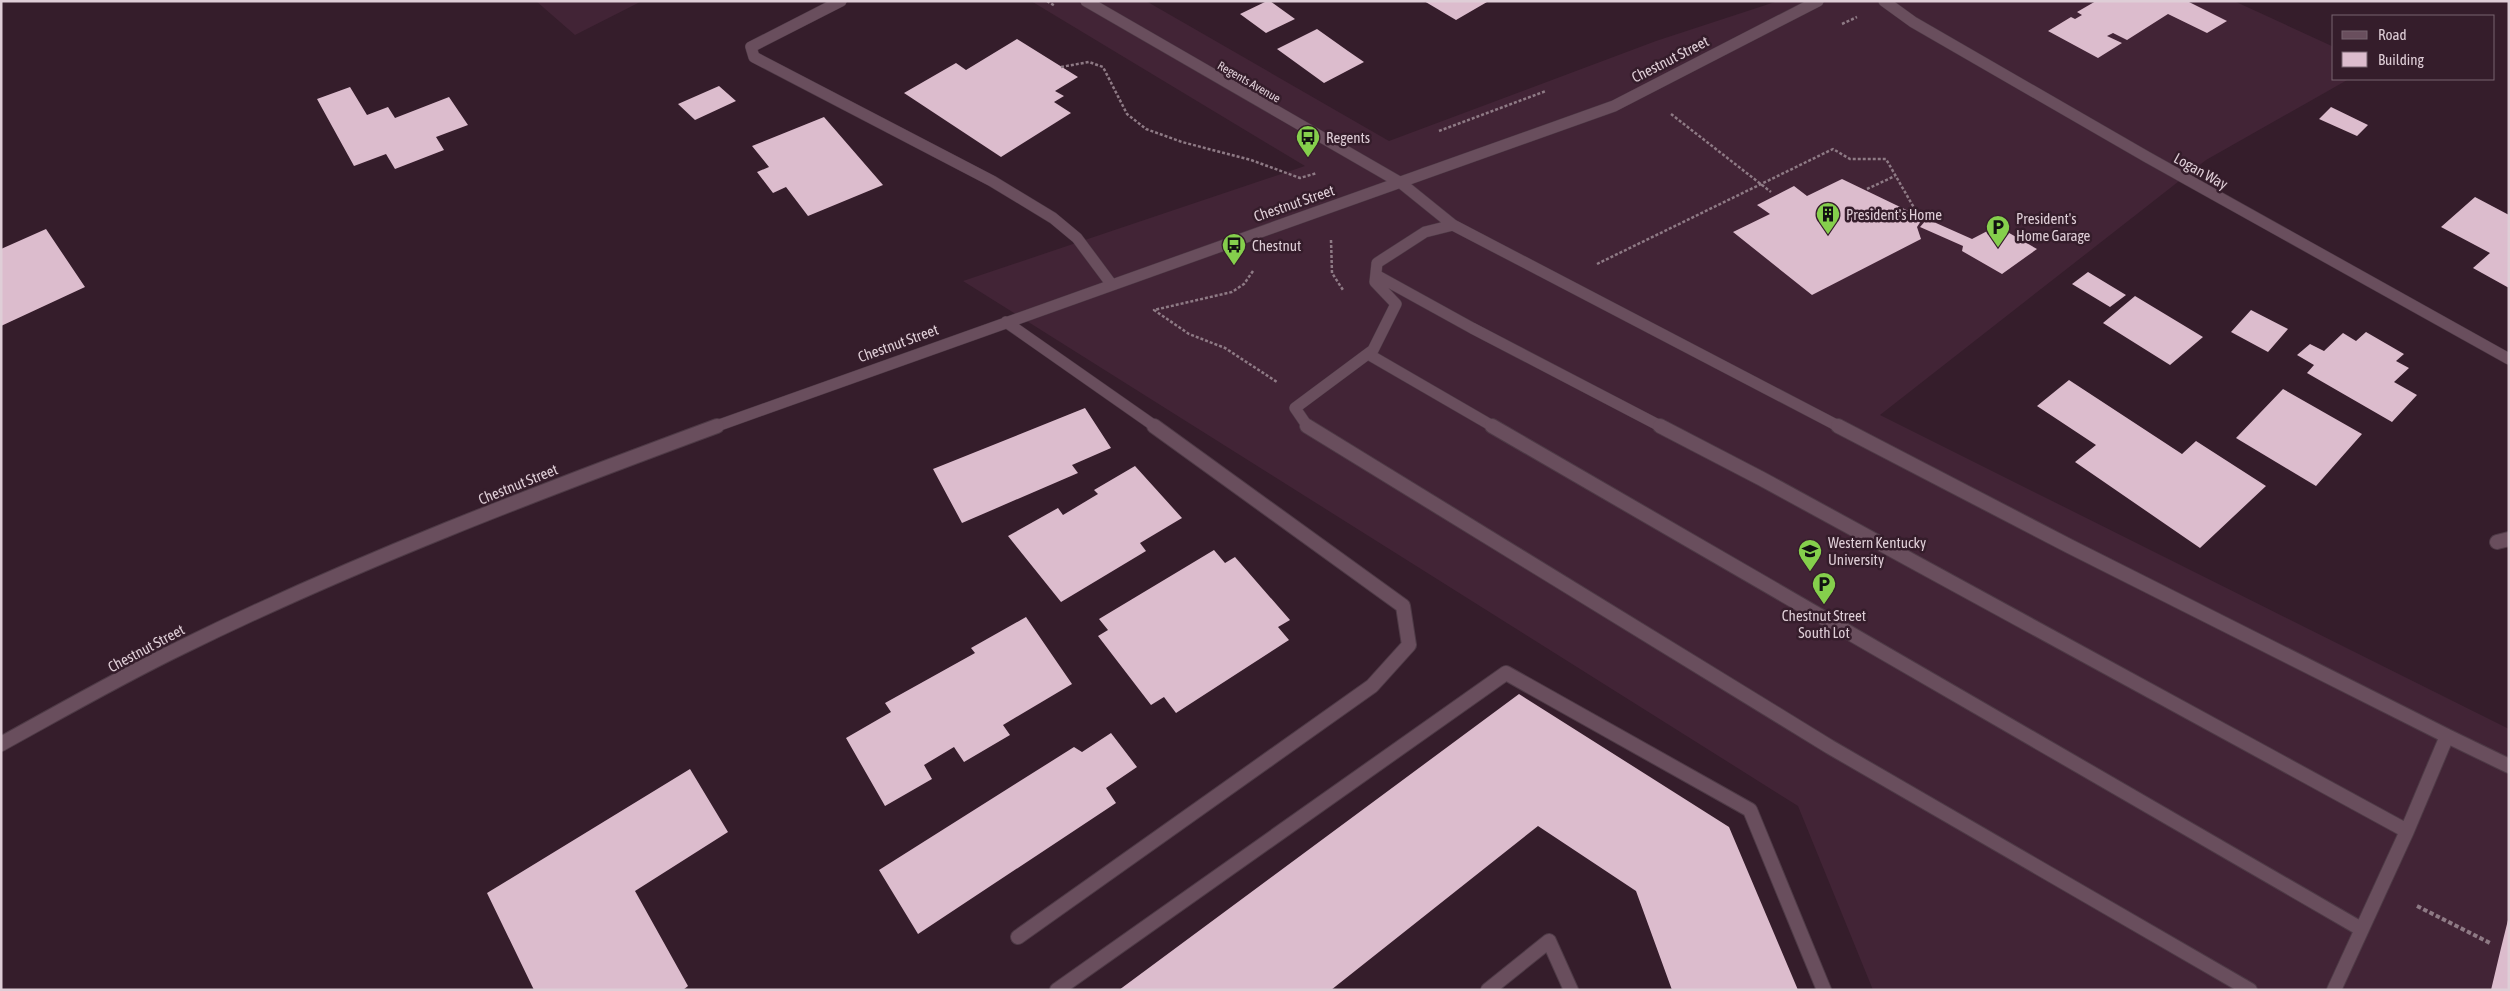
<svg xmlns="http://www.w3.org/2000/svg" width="2510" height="991" font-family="'Asap Condensed',sans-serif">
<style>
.built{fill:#422436}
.building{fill:#dcbccd}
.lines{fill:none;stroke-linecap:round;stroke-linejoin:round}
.minor-far1-casing{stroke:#4e3a46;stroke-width:12}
.minor-casing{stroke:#4e3a46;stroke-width:16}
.path-far1{stroke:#8e7a85;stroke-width:2.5;stroke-dasharray:3 2;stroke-linecap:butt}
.path{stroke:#8e7a85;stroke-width:4;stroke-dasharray:4.5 2.5;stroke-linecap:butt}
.minor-far1{stroke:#694e5d;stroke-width:11}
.minor{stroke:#694e5d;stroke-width:14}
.labels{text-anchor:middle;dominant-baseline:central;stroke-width:5;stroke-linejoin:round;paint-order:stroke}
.far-street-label{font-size:12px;fill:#dfced7;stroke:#351d2b}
.street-label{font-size:15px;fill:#dfced7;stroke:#351d2b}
.poi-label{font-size:15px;fill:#dfced7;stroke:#351d2b;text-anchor:start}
</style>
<rect width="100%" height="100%" fill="#351d2b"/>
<!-- built -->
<path class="built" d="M 536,1 L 642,1 L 575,35 Z
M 1031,1 L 1146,1 L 1389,141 L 1656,41 L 1778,1 L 2234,1 L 2334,47 L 2334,79 L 2349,79 L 2206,160 L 1880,415 L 2509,729 L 2509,990 L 1873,990 L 1798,806 L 963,281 L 1305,166 Z"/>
<!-- building -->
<path class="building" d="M 1267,1 L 1270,1 L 1295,19 L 1266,33 L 1240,14 Z
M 1424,1 L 1485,1 L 1487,2 L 1456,20 Z
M 2096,1 L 2187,1 L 2227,21 L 2207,33 L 2168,14 L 2127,40 L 2113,33 L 2107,36 L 2122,43 L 2098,58 L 2048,31 L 2071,17 L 2075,19 L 2082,15 L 2077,12 Z
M 1317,29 L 1348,51 L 1364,62 L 1324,83 L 1277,49 Z
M 1017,39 L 1078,77 L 1055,91 L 1064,96 L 1054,102 L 1071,113 L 1001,157 L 904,93 L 956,63 L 966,70 Z
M 719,86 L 736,101 L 695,120 L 678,104 Z
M 350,87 L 367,115 L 388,107 L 395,118 L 449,97 L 468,125 L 436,137 L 444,150 L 395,169 L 386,154 L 354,166 L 317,99 Z
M 2331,107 L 2368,125 L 2357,136 L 2319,119 Z
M 824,117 L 883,185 L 808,216 L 786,187 L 773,193 L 757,172 L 769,167 L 752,146 Z
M 1842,179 L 1923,218 L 1917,227 L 1921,239 L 1812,295 L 1733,232 L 1770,214 L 1757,205 L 1794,186 L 1807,196 Z
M 2475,197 L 2509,215 L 2509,288 L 2473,268 L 2490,253 L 2441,227 Z
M 1927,219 L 1972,239 L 1997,226 L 2037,249 L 2002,274 L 1962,251 L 1963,246 L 1920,227 Z
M 46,229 L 85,287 L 1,326 L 1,249 Z
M 2088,272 L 2126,295 L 2110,307 L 2072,284 Z
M 2135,296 L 2203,337 L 2170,365 L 2103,323 Z
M 2251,310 L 2288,329 L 2268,352 L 2231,332 Z
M 2366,332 L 2404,354 L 2396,361 L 2409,368 L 2394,382 L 2417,395 L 2392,422 L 2307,373 L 2314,365 L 2297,355 L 2310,344 L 2324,351 L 2343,333 L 2356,341 Z
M 2069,380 L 2182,454 L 2196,441 L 2266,486 L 2200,548 L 2075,462 L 2096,445 L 2037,406 Z
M 2283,389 L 2362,434 L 2316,486 L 2236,438 Z
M 1085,408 L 1111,448 L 1072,465 L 1078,473 L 962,523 L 933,469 Z
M 1135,466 L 1182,518 L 1140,543 L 1146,551 L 1061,602 L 1008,536 L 1058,508 L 1063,515 L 1098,494 L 1094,490 Z
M 1214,550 L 1225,563 L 1235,557 L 1290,620 L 1278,627 L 1289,640 L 1176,713 L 1164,697 L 1151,705 L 1098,636 L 1108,630 L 1099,619 Z
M 1026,617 L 1072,684 L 1003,725 L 1010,735 L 964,762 L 954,747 L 924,765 L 932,779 L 885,806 L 846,738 L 891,712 L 885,703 L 975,653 L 971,648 Z
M 1519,694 L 1729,827 L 1798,990 L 1672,990 L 1636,891 L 1538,826 L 1331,990 L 1119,990 Z
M 1111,733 L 1137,767 L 1106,788 L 1116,803 L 918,934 L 879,870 L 1074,747 L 1082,752 Z
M 690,769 L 728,832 L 635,891 L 688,986 L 683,990 L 534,990 L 487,893 Z
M 2508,920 L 2509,990 L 2491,990 L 2501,948 Z"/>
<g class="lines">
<!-- minor-far1 casing -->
<g class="minor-far1-casing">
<path id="minor-far1" d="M 841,1 L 751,47 L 754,57 L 992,181 L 1053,218 L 1077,238 L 1112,285
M 1086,1 L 1401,183 L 1453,225 L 1425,232 L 1377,263 L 1375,282 L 1396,304 L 1373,350 L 1295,408 L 1308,427
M 1884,1 L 1913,22 L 2147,157 L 2509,359
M 1453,225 L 1840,427
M 1376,275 L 1472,328 L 1662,427
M 1006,322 L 1156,427
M 1368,354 L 1494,427
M 714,427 L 1614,106 L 1818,1"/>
</g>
<!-- minor casing -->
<g class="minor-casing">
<path id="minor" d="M 1307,426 L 1830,747 L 2250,990
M 1492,426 L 2361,929
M 1660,426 L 1762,479 L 2407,831
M 1838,426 L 2069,546 L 2447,736
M 2497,542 L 2509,539
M 1,744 C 61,711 120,677 182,647 C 355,562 536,493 717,426
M 1018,937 L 1372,686 L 1409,645 L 1403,606 L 1154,426
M 1057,990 L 1506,673 L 1750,810 L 1824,990
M 1488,990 L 1549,941 L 1571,990
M 2334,990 L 2407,831 L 2447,736 L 2509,766"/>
</g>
<!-- path-far1 -->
<path class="path-far1" d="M 1047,1 L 1055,6
M 1842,24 L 1857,17
M 1061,67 L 1089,62 L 1103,67 L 1127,114 L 1146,129 L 1182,142 L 1251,160 L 1300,178 L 1317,173
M 1671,114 L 1771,192
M 1439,131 L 1546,91
M 1867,189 L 1895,176
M 1331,240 L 1332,273 L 1343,290
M 1597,264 L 1833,149 L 1850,159 L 1886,159 L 1917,213
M 1253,271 L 1244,284 L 1232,292 L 1154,310 L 1189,334 L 1225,348 L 1277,382"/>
<!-- path -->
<path class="path" d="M 2417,906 L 2490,943"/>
<!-- minor-far1 -->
<use href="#minor-far1" class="minor-far1"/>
<!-- minor -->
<use href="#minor" class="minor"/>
</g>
<!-- icons -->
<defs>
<g id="bus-pin" transform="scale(1.25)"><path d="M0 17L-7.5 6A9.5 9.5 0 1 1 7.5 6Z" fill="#85cf4c" stroke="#351d2b"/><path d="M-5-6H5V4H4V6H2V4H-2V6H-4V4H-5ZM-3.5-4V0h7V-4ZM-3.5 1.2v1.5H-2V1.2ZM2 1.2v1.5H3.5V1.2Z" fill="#111"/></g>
<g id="building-pin" transform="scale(1.25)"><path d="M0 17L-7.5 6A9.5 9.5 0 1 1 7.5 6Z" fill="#85cf4c" stroke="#351d2b"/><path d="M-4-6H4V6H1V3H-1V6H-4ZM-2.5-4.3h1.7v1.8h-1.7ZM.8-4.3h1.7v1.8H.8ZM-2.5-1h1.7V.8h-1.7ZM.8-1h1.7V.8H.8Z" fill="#111"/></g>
<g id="parking-pin" transform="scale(1.25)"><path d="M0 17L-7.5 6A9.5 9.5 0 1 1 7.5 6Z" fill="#85cf4c" stroke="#351d2b"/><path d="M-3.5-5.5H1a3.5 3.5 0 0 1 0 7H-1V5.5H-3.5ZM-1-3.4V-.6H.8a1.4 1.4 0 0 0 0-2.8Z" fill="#111"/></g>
<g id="university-pin" transform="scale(1.25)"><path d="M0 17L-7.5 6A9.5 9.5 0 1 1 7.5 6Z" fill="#85cf4c" stroke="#351d2b"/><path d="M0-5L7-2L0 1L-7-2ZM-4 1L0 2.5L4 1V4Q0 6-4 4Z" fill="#111"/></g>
</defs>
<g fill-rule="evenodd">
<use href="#bus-pin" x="1308" y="137"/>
<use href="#building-pin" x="1828" y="214"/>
<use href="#parking-pin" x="1998" y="227"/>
<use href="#bus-pin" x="1234" y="245"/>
<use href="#university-pin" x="1810" y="551"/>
<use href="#parking-pin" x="1824" y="584"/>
</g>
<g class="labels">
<!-- far-street labels -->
<g class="far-street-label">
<text transform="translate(1249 82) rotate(30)">Regents Avenue</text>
</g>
<!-- street labels -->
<g class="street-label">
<text transform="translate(1670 59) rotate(-27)">Chestnut Street</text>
<text transform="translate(2201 171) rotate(29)">Logan Way</text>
<text transform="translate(1294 203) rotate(-19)">Chestnut Street</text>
<text transform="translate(898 343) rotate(-20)">Chestnut Street</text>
<text transform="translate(518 484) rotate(-22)">Chestnut Street</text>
<text transform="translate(146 648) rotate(-28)">Chestnut Street</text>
</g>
<!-- poi labels -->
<g class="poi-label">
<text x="1326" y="137">Regents</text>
<text x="1846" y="214">President's Home</text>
<text x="2016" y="218">President's<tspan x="2016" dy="17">Home Garage</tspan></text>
<text x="1252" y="245">Chestnut</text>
<text x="1828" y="542">Western Kentucky<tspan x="1828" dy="17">University</tspan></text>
<text x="1824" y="615" text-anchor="middle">Chestnut Street<tspan x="1824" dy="17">South Lot</tspan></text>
</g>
</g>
<!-- border -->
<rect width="2510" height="991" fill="none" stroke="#dfced7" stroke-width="5"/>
<!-- legend -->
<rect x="2332" y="15" width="162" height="65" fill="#351d2b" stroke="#796470"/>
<rect x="2342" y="31" width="25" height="8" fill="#694e5d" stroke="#796470"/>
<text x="2378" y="40" font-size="15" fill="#dfced7">Road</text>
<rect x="2342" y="52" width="25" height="15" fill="#dcbccd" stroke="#796470"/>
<text x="2378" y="65" font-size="15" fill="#dfced7">Building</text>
</svg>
